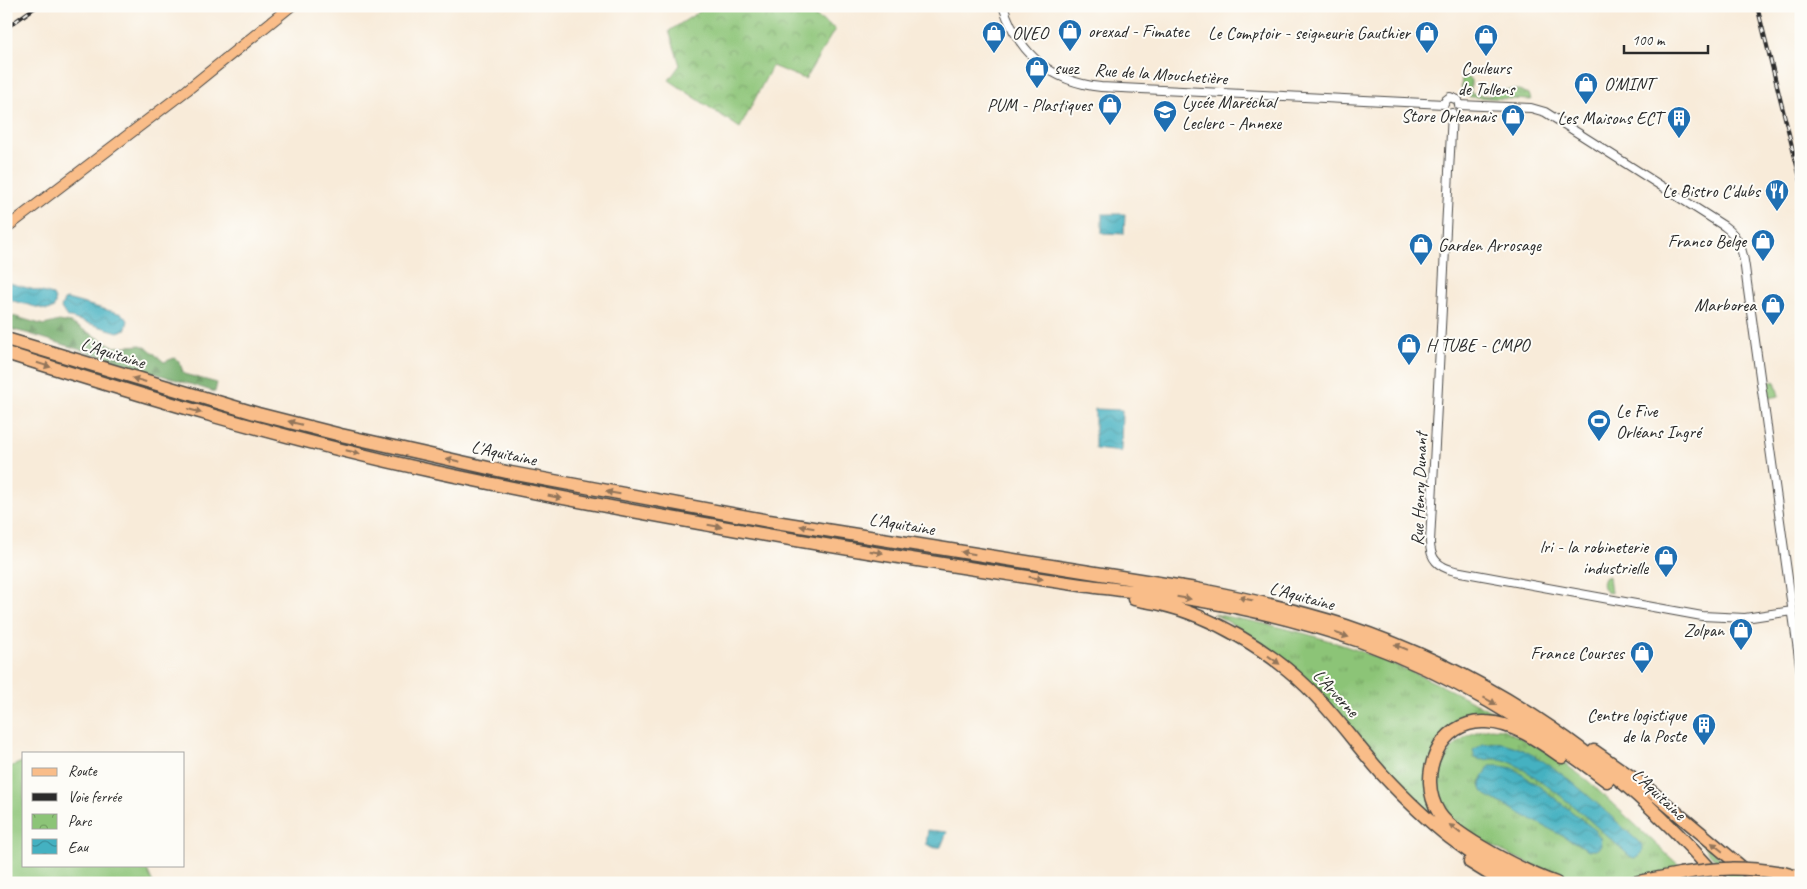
<svg xmlns="http://www.w3.org/2000/svg" width="1807" height="889" font-family="Caveat,sans-serif">
<style>
.grass{fill:url(#grass-tufts);stroke:#5c7851}
.forest{fill:url(#forest-firs);stroke:#4e6a4a}
.park{fill:url(#park-crowns);stroke:#5c7851}
.garden{fill:#8cc477;stroke:#5c7851}
.water{fill:url(#water-waves);stroke:#386e76}
.lines{fill:none;stroke-linecap:round;stroke-linejoin:round}
.tertiary-casing{stroke:#4a4845;stroke-width:10}
.primary-casing{stroke:#4a4845;stroke-width:12}
.motorway-casing{stroke:#4a4845;stroke-width:15}
.tertiary{stroke:#fff;stroke-width:8}
.primary{stroke:#f9bd89;stroke-width:10}
.motorway{stroke:#f9bd89;stroke-width:12}
.rail-casing{stroke:#2b2b2b;stroke-width:4}
.rail{stroke:#fdfcf7;stroke-width:2;stroke-dasharray:5.5;stroke-linecap:butt}
.motorway-bridge-casing{stroke:#4a4845;stroke-width:15;stroke-linecap:butt}
.motorway-bridge{stroke:#f9bd89;stroke-width:12}
.oneway{fill:#92745a}
.labels{text-anchor:middle;dominant-baseline:central;stroke-width:4;stroke-linejoin:round;paint-order:stroke}
.poi-label{font-size:18px;fill:#2b2b2b;stroke:#fdfcf7;text-anchor:end}
.street-label{font-size:18px;fill:#2b2b2b;stroke:#fdfcf7}
</style>
<defs>
<pattern id="grass-tufts" width="24" height="20" patternUnits="userSpaceOnUse" patternTransform="scale(1.25)"><rect width="24" height="20" fill="#8cc477"/><path d="M3 7l-1-3M5 7V3M7 7l1-3M15 17l-1-3M17 17v-4M19 17l1-3" fill="none" stroke="#739f62"/></pattern>
<pattern id="forest-firs" width="22" height="20" patternUnits="userSpaceOnUse" patternTransform="scale(1.25)"><rect width="22" height="20" fill="#71aa68"/><path d="M5 1l3.5 6h-7zM16 11l3.5 6h-7z" fill="#5d8b56"/></pattern>
<pattern id="park-crowns" width="20" height="18" patternUnits="userSpaceOnUse" patternTransform="scale(1.25)"><rect width="20" height="18" fill="#8cc477"/><path d="M2 6a3 3 0 1 1 6 0M12 15a3 3 0 1 1 6 0" fill="none" stroke="#739f62"/></pattern>
<pattern id="water-waves" width="16" height="10" patternUnits="userSpaceOnUse" patternTransform="scale(1.25)"><rect width="16" height="10" fill="#44b1c1"/><path d="M0 5q4-4 8 0t8 0" fill="none" stroke="#39909d"/></pattern>
</defs>
<rect width="100%" height="100%" fill="#fdfcf7"/>
<filter id="ink" filterUnits="userSpaceOnUse"><feTurbulence type="fractalNoise" baseFrequency=".02" numOctaves="2"/><feDisplacementMap in="SourceGraphic" scale="10" xChannelSelector="R" yChannelSelector="G"/><feConvolveMatrix kernelMatrix="1 2 1 2 8 2 1 2 1" color-interpolation-filters="sRGB"/></filter>
<filter id="wash" filterUnits="userSpaceOnUse"><feTurbulence type="fractalNoise" baseFrequency=".0096" numOctaves="4" result="noise"/><feDisplacementMap in="SourceGraphic" scale="20" xChannelSelector="R" yChannelSelector="G"/><feGaussianBlur stdDeviation="1.12" result="paint"/><feColorMatrix in="noise" values="0 0 0 0 0 0 0 0 0 0 0 0 0 0 0 0 0 1.4 0 .05"/><feComposite in="paint" operator="in"/></filter>
<g filter="url(#wash)">
<rect width="100%" height="100%" fill="#f8ebd9"/>
<!-- grass -->
<path class="grass" d="M 1463,75 L 1471,80 L 1471,94 L 1490,96 L 1492,90 L 1519,90 L 1529,94 L 1531,100 L 1470,97 C 1460,92 1460,85 1463,75 Z
M 1775,381 L 1779,396 L 1769,398 L 1767,382 Z
M 1609,576 L 1611,593 L 1606,592 C 1602,587 1601,584 1604,578 Z
M 1214,614 C 1233,618 1252,621 1270,625 C 1349,642 1426,675 1496,714 L 1472,717 L 1452,729 L 1426,776 L 1448,827 L 1420,807 L 1342,717 L 1268,648 L 1239,628 Z
M 1490,728 L 1503,729 L 1550,753 L 1587,780 L 1698,883 L 1665,883 L 1679,869 C 1655,874 1606,887 1585,882 C 1554,877 1454,835 1442,807 C 1435,794 1437,776 1443,763 C 1452,742 1468,733 1490,728 Z
M 1697,838 L 1739,874 L 1756,883 L 1734,883 Z"/>
<!-- forest -->
<path class="forest" d="M 6,314 L 44,325 L 59,321 L 71,323 L 115,347 L 141,345 L 149,349 L 164,362 L 174,358 L 179,361 L 184,374 L 217,383 L 215,392 L 30,334 L 6,328 Z"/>
<!-- park -->
<path class="park" d="M 708,6 L 800,6 L 835,29 L 805,79 L 772,66 L 740,128 L 669,80 L 680,65 L 669,31 Z"/>
<!-- garden -->
<path class="garden" d="M 24,761 L 24,865 L 145,865 L 153,883 L 6,883 L 6,769 Z"/>
<!-- water -->
<path class="water" d="M 1102,214 L 1125,214 L 1124,234 L 1102,233 Z
M 6,282 L 53,295 C 56,300 56,303 53,309 L 47,310 L 6,299 Z
M 67,299 L 122,314 L 128,320 L 126,329 L 118,332 L 67,317 L 61,308 L 64,300 Z
M 1095,409 L 1122,410 L 1121,452 L 1095,449 Z
M 1496,742 C 1544,747 1605,812 1642,845 L 1643,850 L 1638,857 L 1634,858 L 1631,857 C 1594,825 1558,789 1516,765 C 1510,762 1504,759 1498,759 C 1489,758 1483,762 1475,758 L 1473,750 L 1483,744 Z
M 1489,766 L 1500,766 L 1513,768 L 1543,789 L 1591,827 L 1600,837 L 1601,846 L 1596,850 L 1589,850 L 1486,795 L 1482,791 L 1480,784 Z
M 928,830 L 947,832 L 941,847 L 935,848 L 926,844 Z"/>
</g>
<g filter="url(#ink)">
<g class="lines">
<!-- tertiary casing -->
<g class="tertiary-casing">
<path id="tertiary" d="M 1003,6 C 1018,53 1051,82 1101,87 L 1444,104
M 1444,104 L 1446,100 L 1450,97 L 1458,100 L 1459,105
M 1459,105 L 1531,108 L 1545,112 L 1724,226 C 1744,240 1744,260 1747,283 L 1801,672
M 1452,113 L 1430,542 C 1430,559 1438,567 1455,571 L 1702,616 L 1745,618 L 1792,611"/>
</g>
<!-- primary casing -->
<g class="primary-casing">
<path id="primary" d="M 6,228 L 187,90 L 291,6"/>
</g>
<!-- motorway casing -->
<g class="motorway-casing">
<path id="motorway" d="M 6,339 L 258,414 L 341,435 L 511,473 L 769,521 L 1196,589 C 1247,599 1297,610 1346,626 C 1493,675 1622,764 1722,883
M 6,353 C 145,397 285,439 427,470 C 523,491 619,509 716,526 C 837,548 959,567 1081,585 C 1111,589 1142,592 1172,596 C 1236,605 1299,620 1360,641 C 1453,675 1529,722 1607,781
M 1134,599 C 1142,601 1151,602 1160,604 C 1212,616 1269,650 1307,687 C 1335,714 1357,746 1383,775 C 1426,821 1469,859 1527,883
M 1594,751 L 1647,788 L 1745,870 L 1772,883
M 1470,862 L 1504,883
M 1783,873 L 1801,878
M 1556,883 C 1528,873 1454,837 1439,813 C 1416,776 1439,719 1486,722 C 1514,723 1539,741 1562,757
M 1633,883 L 1680,874"/>
</g>
<!-- tertiary -->
<use href="#tertiary" class="tertiary"/>
<!-- primary -->
<use href="#primary" class="primary"/>
<!-- motorway -->
<use href="#motorway" class="motorway"/>
<!-- rail casing -->
<g class="rail-casing">
<path id="rail" d="M 1757,6 L 1801,182
M 6,28 L 37,6"/>
</g>
<!-- rail -->
<use href="#rail" class="rail"/>
<!-- motorway-bridge casing -->
<g class="motorway-bridge-casing">
<path id="motorway-bridge" d="M 1680,874 C 1718,867 1744,867 1783,873"/>
</g>
<!-- motorway-bridge -->
<use href="#motorway-bridge" class="motorway-bridge"/>
</g>
<!-- one-way arrows -->
<defs><path id="oneway-solid" d="M-6-.8H1V-3.2L6.5 0L1 3.2V.8H-6Z" transform="scale(1.25)"/></defs>
<g class="oneway">
<use href="#oneway-solid" transform="translate(44 365) rotate(18)"/>
<use href="#oneway-solid" transform="translate(139 380) rotate(-164)"/>
<use href="#oneway-solid" transform="translate(195 411) rotate(15)"/>
<use href="#oneway-solid" transform="translate(295 423) rotate(-166)"/>
<use href="#oneway-solid" transform="translate(353 452) rotate(13)"/>
<use href="#oneway-solid" transform="translate(453 460) rotate(-167)"/>
<use href="#oneway-solid" transform="translate(613 493) rotate(-170)"/>
<use href="#oneway-solid" transform="translate(555 497) rotate(11)"/>
<use href="#oneway-solid" transform="translate(715 526) rotate(10)"/>
<use href="#oneway-solid" transform="translate(807 527) rotate(-171)"/>
<use href="#oneway-solid" transform="translate(876 552) rotate(9)"/>
<use href="#oneway-solid" transform="translate(968 553) rotate(-171)"/>
<use href="#oneway-solid" transform="translate(1036 578) rotate(9)"/>
<use href="#oneway-solid" transform="translate(1184 598) rotate(9)"/>
<use href="#oneway-solid" transform="translate(1246 599) rotate(-168)"/>
<use href="#oneway-solid" transform="translate(1342 635) rotate(18)"/>
<use href="#oneway-solid" transform="translate(1401 647) rotate(-158)"/>
<use href="#oneway-solid" transform="translate(1274 660) rotate(36)"/>
<use href="#oneway-solid" transform="translate(1490 701) rotate(29)"/>
<use href="#oneway-solid" transform="translate(1455 829) rotate(-142)"/>
<use href="#oneway-solid" transform="translate(1717 847) rotate(-141)"/>
</g>
</g>
<!-- icons -->
<defs>
<g id="shop-pin" transform="scale(1.25)"><path d="M0 17L-7.5 6A9.5 9.5 0 1 1 7.5 6Z" fill="#1f6fb2" stroke="#fdfcf7"/><path d="M-5-2.5h2.3a2.7 3.5 0 0 1 5.4 0H5L5.5 6h-11ZM-1.5-2.5h3a1.5 2.3 0 0 0-3 0Z" fill="#fff"/></g>
<g id="school-pin" transform="scale(1.25)"><path d="M0 17L-7.5 6A9.5 9.5 0 1 1 7.5 6Z" fill="#1f6fb2" stroke="#fdfcf7"/><path d="M0-5L7-2L0 1L-7-2ZM-4 1L0 2.5L4 1V4Q0 6-4 4Z" fill="#fff"/></g>
<g id="building-pin" transform="scale(1.25)"><path d="M0 17L-7.5 6A9.5 9.5 0 1 1 7.5 6Z" fill="#1f6fb2" stroke="#fdfcf7"/><path d="M-4-6H4V6H1V3H-1V6H-4ZM-2.5-4.3h1.7v1.8h-1.7ZM.8-4.3h1.7v1.8H.8ZM-2.5-1h1.7V.8h-1.7ZM.8-1h1.7V.8H.8Z" fill="#fff"/></g>
<g id="restaurant-pin" transform="scale(1.25)"><path d="M0 17L-7.5 6A9.5 9.5 0 1 1 7.5 6Z" fill="#1f6fb2" stroke="#fdfcf7"/><path d="M-5-6h1v4h1v-4h1v4h1v-4h1v5L-1.5 .5V6h-2V.5L-5-1ZM5-6V6H3V1.5H1.5Q1.5-4 5-6Z" fill="#fff"/></g>
<g id="stadium-pin" transform="scale(1.25)"><path d="M0 17L-7.5 6A9.5 9.5 0 1 1 7.5 6Z" fill="#1f6fb2" stroke="#fdfcf7"/><path d="M0-5a6.5 5 0 1 0 0 10a6.5 5 0 1 0 0-10ZM-3.5-1.8h7v3.6h-7Z" fill="#fff"/></g>
</defs>
<g fill-rule="evenodd">
<use href="#shop-pin" x="1070" y="31"/>
<use href="#shop-pin" x="994" y="33"/>
<use href="#shop-pin" x="1427" y="33"/>
<use href="#shop-pin" x="1486" y="36"/>
<use href="#shop-pin" x="1037" y="68"/>
<use href="#shop-pin" x="1586" y="84"/>
<use href="#shop-pin" x="1110" y="105"/>
<use href="#school-pin" x="1165" y="112"/>
<use href="#shop-pin" x="1513" y="116"/>
<use href="#building-pin" x="1679" y="118"/>
<use href="#restaurant-pin" x="1777" y="191"/>
<use href="#shop-pin" x="1763" y="241"/>
<use href="#shop-pin" x="1421" y="245"/>
<use href="#shop-pin" x="1773" y="305"/>
<use href="#shop-pin" x="1409" y="345"/>
<use href="#stadium-pin" x="1599" y="421"/>
<use href="#shop-pin" x="1666" y="557"/>
<use href="#shop-pin" x="1741" y="630"/>
<use href="#shop-pin" x="1642" y="653"/>
<use href="#building-pin" x="1704" y="725"/>
</g>
<g class="labels">
<!-- poi labels -->
<g class="poi-label">
<text x="1088" y="31" text-anchor="start">orexad - Fimatec</text>
<text x="1012" y="33" text-anchor="start">OVEO</text>
<text x="1410" y="33">Le Comptoir - seigneurie Gauthier</text>
<text x="1054" y="68" text-anchor="start">suez</text>
<text x="1486" y="68" text-anchor="middle">Couleurs<tspan x="1486" dy="21">de Tollens</tspan></text>
<text x="1604" y="84" text-anchor="start">O'MINT</text>
<text x="1182" y="102" text-anchor="start">Lycée Maréchal<tspan x="1182" dy="21">Leclerc - Annexe</tspan></text>
<text x="1092" y="105">PUM - Plastiques</text>
<text x="1496" y="116">Store Orleanais</text>
<text x="1662" y="118">Les Maisons ECT</text>
<text x="1760" y="191">Le Bistro C'dubs</text>
<text x="1746" y="241">Franco Belge</text>
<text x="1438" y="245" text-anchor="start">Garden Arrosage</text>
<text x="1756" y="305">Marborea</text>
<text x="1426" y="345" text-anchor="start">H TUBE - CMPO</text>
<text x="1616" y="411" text-anchor="start">Le Five<tspan x="1616" dy="21">Orléans Ingré</tspan></text>
<text x="1648" y="547">lri - la robineterie<tspan x="1648" dy="21">industrielle</tspan></text>
<text x="1724" y="630">Zolpan</text>
<text x="1624" y="653">France Courses</text>
<text x="1686" y="715">Centre logistique<tspan x="1686" dy="21">de la Poste</tspan></text>
</g>
<!-- street labels -->
<g class="street-label">
<text transform="translate(1161 74) rotate(4)">Rue de la Mouchetière</text>
<text transform="translate(113 353) rotate(17)">L'Aquitaine</text>
<text transform="translate(504 453) rotate(12)">L'Aquitaine</text>
<text transform="translate(1419 489) rotate(-88)">Rue Henry Dunant</text>
<text transform="translate(902 524) rotate(9)">L'Aquitaine</text>
<text transform="translate(1302 596) rotate(15)">L'Aquitaine</text>
<text transform="translate(1336 693) rotate(47)">L'Arverne</text>
<text transform="translate(1659 794) rotate(43)">L'Aquitaine</text>
</g>
</g>
<!-- margin -->
<rect width="1807" height="889" fill="none" stroke="#fdfcf7" stroke-width="25"/>
<!-- legend -->
<rect x="22" y="752" width="162" height="115" fill="#fdfcf7" stroke="#a9a8a5"/>
<rect x="32" y="768" width="25" height="8" fill="#f9bd89" stroke="#a9a8a5"/>
<text x="68" y="776" font-size="15" fill="#2b2b2b">Route</text>
<rect x="32" y="793" width="25" height="8" fill="#2b2b2b" stroke="#a9a8a5"/>
<text x="68" y="802" font-size="15" fill="#2b2b2b">Voie ferrée</text>
<rect x="32" y="814" width="25" height="15" fill="url(#park-crowns)" stroke="#a9a8a5"/>
<text x="68" y="826" font-size="15" fill="#2b2b2b">Parc</text>
<rect x="32" y="839" width="25" height="15" fill="url(#water-waves)" stroke="#a9a8a5"/>
<text x="68" y="852" font-size="15" fill="#2b2b2b">Eau</text>
<!-- scale -->
<path d="M1624 45v8h84v-8" fill="none" stroke="#2b2b2b" stroke-width="2.5"/>
<text x="1632" y="45" font-size="15" fill="#2b2b2b" stroke="#fdfcf7" stroke-width="4" paint-order="stroke">100 m</text>
</svg>
